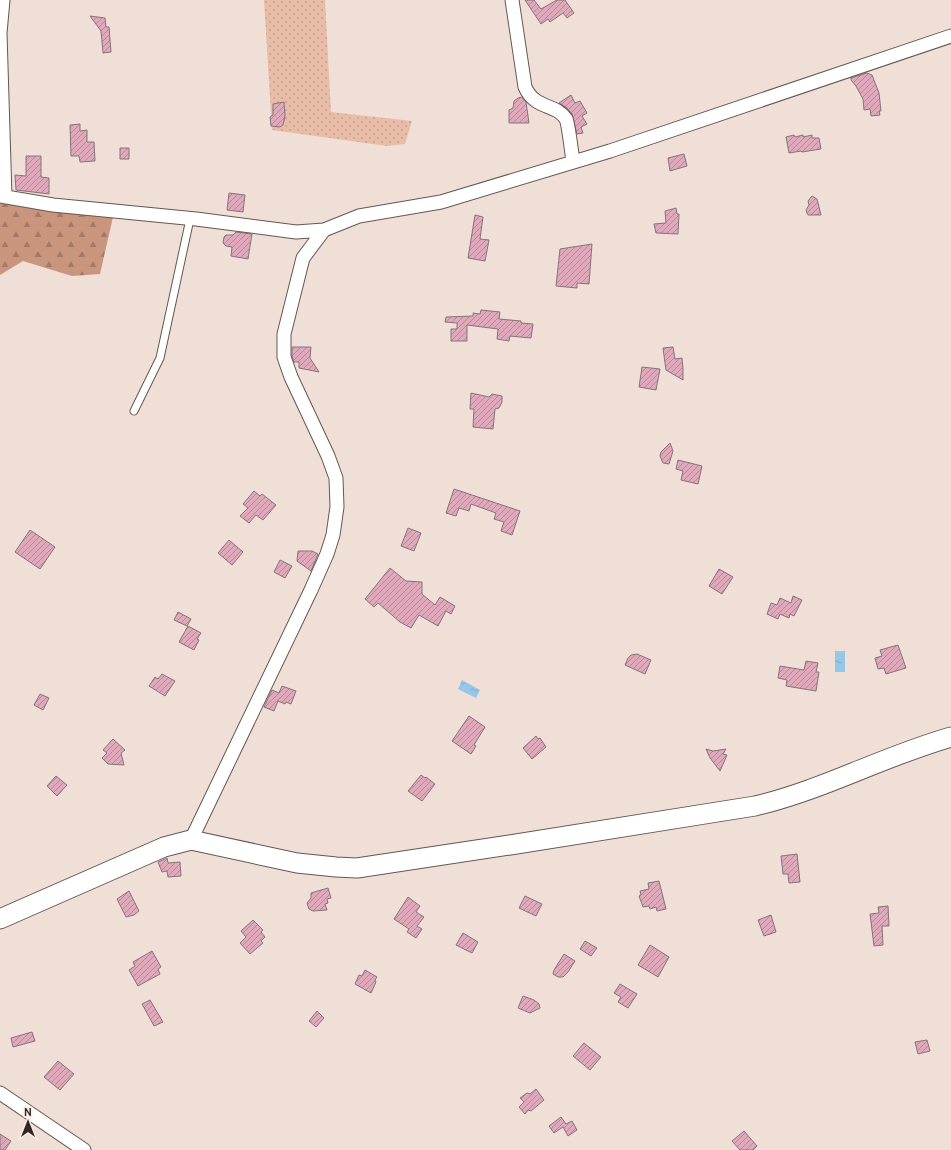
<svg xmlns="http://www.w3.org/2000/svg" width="951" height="1150" font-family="Cabin,sans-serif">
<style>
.grass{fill:url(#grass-dots)}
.forest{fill:url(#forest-firs)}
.water{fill:url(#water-ripples)}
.building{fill:url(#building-hatch);stroke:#847479}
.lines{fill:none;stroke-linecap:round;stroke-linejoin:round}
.lane-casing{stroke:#655750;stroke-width:9}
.street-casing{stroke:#655750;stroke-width:15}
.secondary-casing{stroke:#655750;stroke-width:21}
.lane{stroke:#fff;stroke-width:7}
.street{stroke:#fff;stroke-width:13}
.secondary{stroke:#fff;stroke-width:19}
</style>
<defs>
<pattern id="grass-dots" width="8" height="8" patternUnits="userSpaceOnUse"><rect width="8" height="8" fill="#e8bca7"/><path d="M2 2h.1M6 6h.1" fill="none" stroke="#c7a290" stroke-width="1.8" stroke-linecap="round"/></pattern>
<pattern id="forest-firs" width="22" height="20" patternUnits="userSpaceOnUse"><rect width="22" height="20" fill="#c9967d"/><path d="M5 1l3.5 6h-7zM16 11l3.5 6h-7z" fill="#a47a66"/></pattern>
<pattern id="water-ripples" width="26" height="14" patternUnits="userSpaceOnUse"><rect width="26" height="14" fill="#96c6e8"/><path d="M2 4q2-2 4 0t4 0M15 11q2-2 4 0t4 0" fill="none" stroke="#82aac7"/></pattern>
<pattern id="building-hatch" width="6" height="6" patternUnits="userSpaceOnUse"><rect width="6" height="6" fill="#e0a8bb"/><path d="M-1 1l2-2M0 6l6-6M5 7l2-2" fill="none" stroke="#b68998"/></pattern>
</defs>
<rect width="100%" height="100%" fill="#f0dfd7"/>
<!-- grass -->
<path class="grass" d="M 264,0 L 325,0 L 331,112 L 412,121 L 405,144 L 387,146 L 272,130 Z"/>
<!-- forest -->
<path class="forest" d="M 0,201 L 113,217 L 100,274 L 72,276 L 23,261 L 0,275 Z"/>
<!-- water -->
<path class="water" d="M 835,651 L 845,651 L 845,672 L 835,672 Z
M 462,680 L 480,690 L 476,698 L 458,689 Z"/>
<!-- building -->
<path class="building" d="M 525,0 L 534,0 L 541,9 L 557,0 L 565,0 L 574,13 L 567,18 L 563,13 L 550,22 L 548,19 L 541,24 Z
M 90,16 L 105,18 L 106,27 L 109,27 L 111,52 L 103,53 L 101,31 Z
M 867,73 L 872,75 L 879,93 L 881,111 L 879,111 L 880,115 L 871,116 L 870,109 L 864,110 L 863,99 L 856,86 L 851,80 L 851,78 Z
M 571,95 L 575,103 L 580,101 L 587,113 L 582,116 L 587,124 L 581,127 L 583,133 L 577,134 L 572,114 L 567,108 L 559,103 Z
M 522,97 L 526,102 L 529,123 L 509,123 L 509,110 L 513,108 L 514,101 L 518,98 Z
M 284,102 L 285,116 L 283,125 L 280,127 L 271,126 L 270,117 L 273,115 L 273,104 Z
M 80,124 L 80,131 L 87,130 L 87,142 L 94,142 L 95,161 L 80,162 L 79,156 L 71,156 L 70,125 Z
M 794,135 L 795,137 L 803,135 L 803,137 L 812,135 L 812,138 L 819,138 L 821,149 L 802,152 L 801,151 L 789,153 L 786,137 Z
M 120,148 L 129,148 L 129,159 L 120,159 Z
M 684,154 L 687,166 L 670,171 L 668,158 Z
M 26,156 L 41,156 L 41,177 L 49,178 L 49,194 L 16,190 L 15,175 L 26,176 Z
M 229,193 L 245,195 L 243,212 L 227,210 Z
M 812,196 L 817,199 L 821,215 L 808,215 L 807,213 L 806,210 L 809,205 L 808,201 Z
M 676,208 L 677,214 L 679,214 L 678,234 L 656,233 L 654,224 L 666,223 L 665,211 Z
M 475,215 L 483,217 L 480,239 L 489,240 L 485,261 L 468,258 Z
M 236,232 L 252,234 L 248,259 L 231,256 L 232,247 L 226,246 L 223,243 L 224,237 L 226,235 L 233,235 Z
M 592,244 L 589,284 L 577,283 L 577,288 L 556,286 L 560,249 Z
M 481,310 L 500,312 L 499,319 L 521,321 L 521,323 L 533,324 L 531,338 L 510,336 L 509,341 L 497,339 L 498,329 L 467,325 L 467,341 L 451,341 L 451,329 L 457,329 L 457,323 L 445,322 L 446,317 L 473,316 L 473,313 L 480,314 Z
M 292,347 L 311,347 L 310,358 L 319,372 L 299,368 L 299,362 L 294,362 L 292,356 Z
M 673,347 L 675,359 L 682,358 L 683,369 L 683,380 L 666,370 L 663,348 Z
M 642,367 L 660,369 L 656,390 L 639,387 Z
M 471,393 L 489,397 L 492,394 L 502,396 L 502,402 L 499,408 L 495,409 L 493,429 L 473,427 L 474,409 L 470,409 Z
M 670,443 L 673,451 L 669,464 L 663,463 L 660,456 L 661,452 Z
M 678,460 L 702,466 L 698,484 L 681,480 L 683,471 L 676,469 Z
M 454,489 L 520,511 L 512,535 L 501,531 L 504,522 L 494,519 L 496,513 L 471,504 L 469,511 L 459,508 L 456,516 L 446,513 Z
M 254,491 L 260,496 L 262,494 L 276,505 L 263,520 L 256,515 L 249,523 L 240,516 L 248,508 L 243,504 Z
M 408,528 L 421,533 L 414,551 L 401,546 Z
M 30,530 L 55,547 L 40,569 L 15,552 Z
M 229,540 L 243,552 L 232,565 L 218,553 Z
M 298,551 L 312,551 L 318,554 L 311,571 L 297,561 Z
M 280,560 L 292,566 L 285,578 L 274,572 Z
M 390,568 L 406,581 L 422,582 L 422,594 L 435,605 L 440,597 L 455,606 L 451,614 L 446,611 L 438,626 L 419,615 L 411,628 L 400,622 L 378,603 L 374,607 L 365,599 Z
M 719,569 L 733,577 L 722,594 L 709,586 Z
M 793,596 L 802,600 L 794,616 L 790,614 L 789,618 L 780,614 L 778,619 L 767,614 L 771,603 L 777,605 L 780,598 L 791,603 Z
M 178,612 L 191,619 L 187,626 L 174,620 Z
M 188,626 L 201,633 L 197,639 L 199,640 L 194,650 L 179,642 Z
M 898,645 L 906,668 L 886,674 L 884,668 L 878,669 L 875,658 L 882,656 L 880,650 Z
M 637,654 L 651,660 L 645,674 L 625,665 L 628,658 L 631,655 Z
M 806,661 L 818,663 L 816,672 L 819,672 L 816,691 L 786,686 L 787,680 L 778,678 L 780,666 L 804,670 Z
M 162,674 L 175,681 L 165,696 L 149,686 L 155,677 L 158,679 Z
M 282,686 L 296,691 L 291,704 L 286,702 L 285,704 L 278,701 L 274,711 L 264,707 L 272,690 L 279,693 Z
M 40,694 L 49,698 L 43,710 L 34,705 Z
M 469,716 L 485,727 L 474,745 L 476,746 L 471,754 L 452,741 Z
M 536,736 L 538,739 L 540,738 L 546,747 L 532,759 L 523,748 Z
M 113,739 L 125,750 L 121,753 L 124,765 L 108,764 L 102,758 L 107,753 L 103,750 Z
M 706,749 L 713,751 L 726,749 L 723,754 L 727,755 L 720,771 L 710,758 Z
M 421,775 L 425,778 L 426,777 L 435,784 L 422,801 L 408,791 Z
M 56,776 L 67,785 L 57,796 L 47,786 Z
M 797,854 L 800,882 L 789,883 L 788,874 L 783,874 L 781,856 Z
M 167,858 L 168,863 L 180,862 L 181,876 L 168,877 L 167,871 L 162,872 L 158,862 Z
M 659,881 L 666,909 L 657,911 L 656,907 L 650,909 L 649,906 L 643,907 L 639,896 L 641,895 L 640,891 L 649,889 L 648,883 Z
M 328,888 L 331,898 L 327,899 L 328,903 L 325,904 L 327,910 L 313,911 L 309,909 L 307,903 L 311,898 L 311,893 Z
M 129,891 L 139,911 L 134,915 L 126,917 L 117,899 Z
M 525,896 L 542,904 L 536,916 L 519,908 Z
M 408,897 L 420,906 L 416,912 L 424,917 L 417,926 L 422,929 L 416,938 L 407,932 L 409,929 L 394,919 Z
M 888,906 L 889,926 L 882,926 L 883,945 L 874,946 L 870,914 L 879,913 L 878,907 Z
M 771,915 L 776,932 L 764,936 L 758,920 Z
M 253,920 L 263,930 L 261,932 L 265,937 L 261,941 L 263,943 L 250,954 L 240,943 L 246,937 L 241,931 Z
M 463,933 L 478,942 L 472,953 L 456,945 Z
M 585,941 L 597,948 L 591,956 L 580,949 Z
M 650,945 L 669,957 L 658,977 L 638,965 Z
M 152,951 L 161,967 L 158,969 L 160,974 L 138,986 L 129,970 L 135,966 L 133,962 Z
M 564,954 L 575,961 L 568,972 L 563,977 L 558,977 L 553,974 L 554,970 Z
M 365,970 L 377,977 L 375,980 L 376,982 L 371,993 L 355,984 L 359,975 L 362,976 Z
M 620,984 L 637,994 L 628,1008 L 618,1002 L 621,997 L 614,993 Z
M 523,996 L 534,1000 L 539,1004 L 540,1008 L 530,1013 L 518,1008 Z
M 150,1000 L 163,1022 L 154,1026 L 142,1004 Z
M 317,1011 L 324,1018 L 316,1027 L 309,1021 Z
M 32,1032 L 35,1041 L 13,1047 L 11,1038 Z
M 927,1040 L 930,1051 L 918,1054 L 915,1042 Z
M 584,1043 L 601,1057 L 590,1070 L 573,1056 Z
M 58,1061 L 74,1074 L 60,1090 L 44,1077 Z
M 536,1089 L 544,1100 L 531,1111 L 528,1110 L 525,1114 L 519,1107 L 524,1102 L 520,1098 L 527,1093 L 530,1094 Z
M 561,1117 L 566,1124 L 572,1121 L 577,1130 L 568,1136 L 563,1127 L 554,1133 L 549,1126 Z
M 744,1131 L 757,1146 L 753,1150 L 740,1150 L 732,1141 Z
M 0,1134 L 11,1141 L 5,1150 L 0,1150 Z"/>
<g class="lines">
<!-- lane casing -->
<g class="lane-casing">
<path id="lane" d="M 134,411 L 160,358 L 190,219"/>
</g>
<!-- street casing -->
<g class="street-casing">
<path id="street" d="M 3,0 L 0,33 L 5,197
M 512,0 L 525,87 C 535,110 556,103 566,119 C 568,123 572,154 573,162
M 0,196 L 53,205 L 196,219 L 296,232 L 324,230 L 359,216 L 441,202 L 610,151 L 951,36
M 191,840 L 311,590 L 327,554 L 333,535 L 337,507 L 336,478 L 328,456 L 291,377 L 284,357 L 284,334 L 303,258 L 324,230
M 0,1093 L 84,1150"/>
</g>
<!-- secondary casing -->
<g class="secondary-casing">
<path id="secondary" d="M 0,919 L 164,847 L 191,840 L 297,863 L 336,867 L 357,868 L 510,845 L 755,806 C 823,790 884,756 951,737"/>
</g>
<!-- lane -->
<use href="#lane" class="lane"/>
<!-- street -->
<use href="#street" class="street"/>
<!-- secondary -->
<use href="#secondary" class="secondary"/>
</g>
<!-- north arrow -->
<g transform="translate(28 1122)" stroke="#feece4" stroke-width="3" paint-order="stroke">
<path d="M0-3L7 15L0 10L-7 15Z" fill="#2f2926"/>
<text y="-6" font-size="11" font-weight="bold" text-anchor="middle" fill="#2f2926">N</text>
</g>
</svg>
